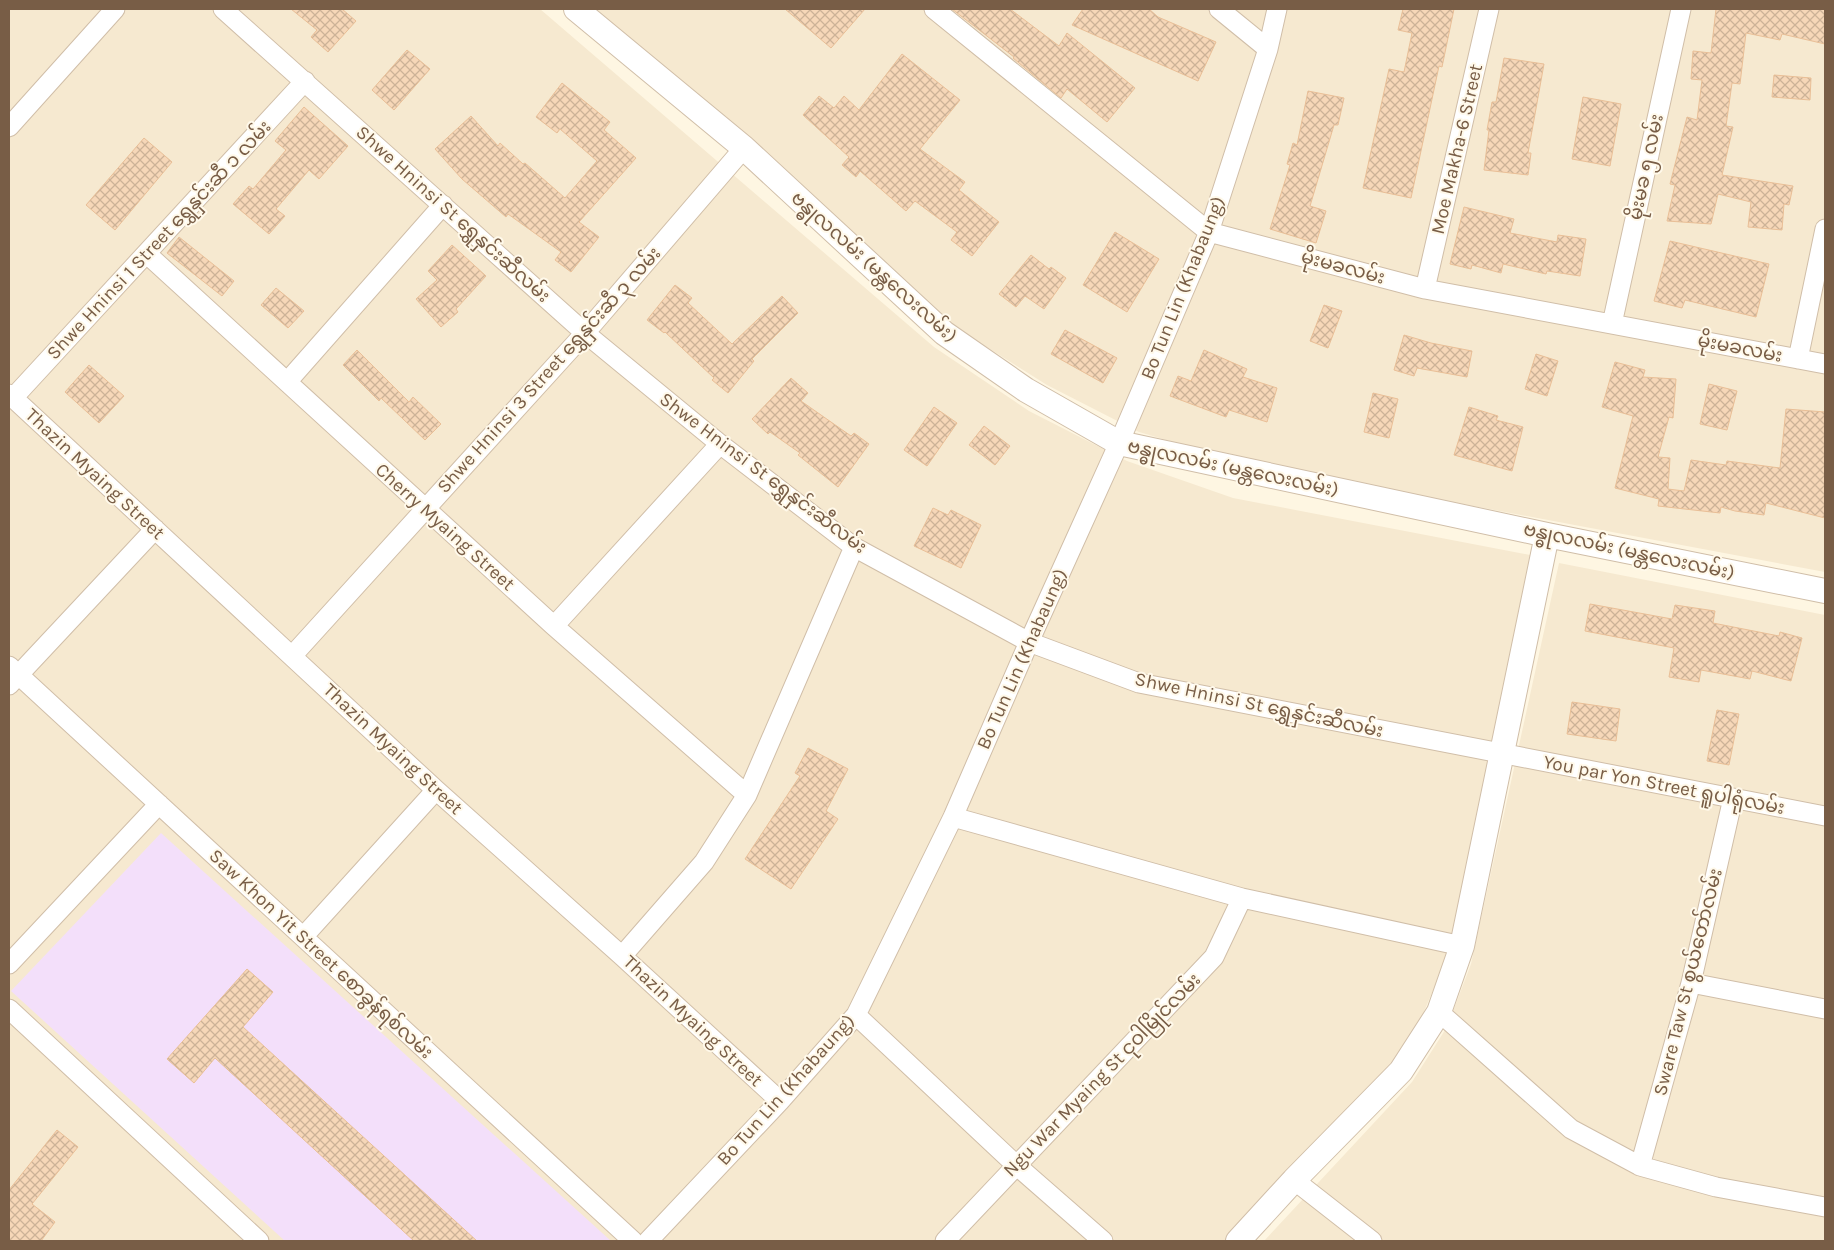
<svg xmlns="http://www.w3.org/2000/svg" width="1834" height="1250" font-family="Karla,'Noto Sans Myanmar',sans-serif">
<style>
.residential{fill:#f6e9d0}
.education{fill:#f3dffa}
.building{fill:url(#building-cross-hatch);stroke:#e9bf97}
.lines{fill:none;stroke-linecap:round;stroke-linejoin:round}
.minor-casing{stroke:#d0bea8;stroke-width:21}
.tertiary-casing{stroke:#d0bea8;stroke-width:26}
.minor{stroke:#fff;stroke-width:19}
.tertiary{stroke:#fff;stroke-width:24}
.labels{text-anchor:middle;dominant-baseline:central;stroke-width:4;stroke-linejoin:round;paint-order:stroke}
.street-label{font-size:19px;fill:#785d46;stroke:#fff9ea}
</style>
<defs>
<pattern id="building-cross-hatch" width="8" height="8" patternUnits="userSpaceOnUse" patternTransform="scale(1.25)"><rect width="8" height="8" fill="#f6d7b8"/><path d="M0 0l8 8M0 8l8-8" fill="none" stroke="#ccb297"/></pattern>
</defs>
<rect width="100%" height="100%" fill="#fef6e2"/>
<!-- residential -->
<path class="residential" d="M 9,9 L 540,9 L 934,347 L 1029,411 L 1127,461 L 1233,498 L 1530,555 L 1447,958 L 1422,1016 L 1393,1061 L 1226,1241 L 9,1241 Z
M 585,9 L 1825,9 L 1825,572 L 1244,463 L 1139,432 L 1047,385 L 955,327 Z
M 1559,563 L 1825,615 L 1825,1241 L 1264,1241 L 1412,1082 L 1447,1027 L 1471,964 Z"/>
<!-- education -->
<path class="education" d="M 161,833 L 611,1241 L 285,1241 L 11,991 Z"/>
<!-- building -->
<path class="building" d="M 291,9 L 342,9 L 356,21 L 328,52 L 311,37 L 317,30 Z
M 785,9 L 865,9 L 831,48 Z
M 952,9 L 1010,9 L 1059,46 L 1067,33 L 1135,88 L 1107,122 L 1067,89 L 1061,98 L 1013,58 L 1014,57 Z
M 1083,9 L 1149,9 L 1158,17 L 1216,42 L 1198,81 L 1072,25 Z
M 1403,9 L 1454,9 L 1442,67 L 1439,66 L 1411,198 L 1363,188 L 1389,69 L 1404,72 L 1412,33 L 1398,30 Z
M 1716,9 L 1825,9 L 1825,44 L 1782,34 L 1780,40 L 1746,33 L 1740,84 L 1732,83 L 1726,126 L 1733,127 L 1722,175 L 1793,186 L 1789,205 L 1784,204 L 1782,230 L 1748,227 L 1751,202 L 1718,194 L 1711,224 L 1667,221 L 1675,185 L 1670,184 L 1687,117 L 1697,120 L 1702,80 L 1691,79 L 1693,51 L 1711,53 Z
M 407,50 L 430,69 L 394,110 L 372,90 Z
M 902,54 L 960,100 L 920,149 L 965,182 L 959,190 L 999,222 L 972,256 L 951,240 L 957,232 L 915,201 L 906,211 L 860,171 L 856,177 L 842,165 L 849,157 L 803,115 L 819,96 L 834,108 L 844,96 L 859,110 Z
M 1504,58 L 1544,64 L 1528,153 L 1531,153 L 1528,175 L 1484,170 L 1489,130 L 1487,130 L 1492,102 L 1496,102 Z
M 1774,75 L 1811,78 L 1810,100 L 1772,97 Z
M 562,83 L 610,122 L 604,130 L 636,158 L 579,222 L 599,237 L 571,272 L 555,260 L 561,252 L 508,214 L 506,217 L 462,179 L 435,149 L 471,116 L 498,146 L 500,143 L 523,164 L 525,163 L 565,198 L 597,161 L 560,129 L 557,133 L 536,117 Z
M 1308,91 L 1344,98 L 1338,125 L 1334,125 L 1310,206 L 1326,211 L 1316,243 L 1270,229 L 1290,165 L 1287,164 L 1293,143 L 1297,145 Z
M 1583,97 L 1621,104 L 1610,166 L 1572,159 Z
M 304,107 L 348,146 L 319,179 L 309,170 L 276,209 L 285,216 L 269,234 L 233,204 L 249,186 L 253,189 L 286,150 L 275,141 Z
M 144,138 L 172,162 L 115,230 L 86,205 Z
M 1464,207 L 1514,219 L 1510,233 L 1557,242 L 1558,235 L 1586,239 L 1580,276 L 1547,271 L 1546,274 L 1503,264 L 1501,273 L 1472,265 L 1471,269 L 1450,264 Z
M 1115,232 L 1159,259 L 1127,312 L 1083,285 Z
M 179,237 L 234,281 L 222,296 L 167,253 Z
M 1670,241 L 1769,264 L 1756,317 L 1685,300 L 1682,308 L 1654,301 Z
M 452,245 L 486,276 L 456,309 L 458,312 L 441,327 L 416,299 L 437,280 L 428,271 Z
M 1031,255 L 1049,269 L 1051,267 L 1066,278 L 1044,309 L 1025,296 L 1016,307 L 999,294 Z
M 675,285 L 692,298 L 688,303 L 732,344 L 782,296 L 798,313 L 752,359 L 754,361 L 728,393 L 712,380 L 714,378 L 665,332 L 664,333 L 647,320 Z
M 276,288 L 304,311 L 288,328 L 261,305 Z
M 1324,305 L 1342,311 L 1328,348 L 1310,341 Z
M 1065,330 L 1117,358 L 1103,383 L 1051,354 Z
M 1404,335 L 1431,343 L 1472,351 L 1467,377 L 1417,368 L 1414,376 L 1394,370 Z
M 357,350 L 409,402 L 413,397 L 441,424 L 425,440 L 381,398 L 379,401 L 343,365 Z
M 1204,350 L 1247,369 L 1243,377 L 1277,388 L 1267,422 L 1229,410 L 1226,417 L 1170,396 L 1178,376 L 1191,381 Z
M 1536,354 L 1558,361 L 1547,396 L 1525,389 Z
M 1615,362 L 1645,370 L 1643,377 L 1676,379 L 1673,418 L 1669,417 L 1658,457 L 1670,458 L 1668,489 L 1684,491 L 1691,460 L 1726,465 L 1727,461 L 1780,468 L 1786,409 L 1825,412 L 1825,518 L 1766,503 L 1764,515 L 1735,511 L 1721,507 L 1720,513 L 1658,506 L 1659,499 L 1615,488 L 1633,416 L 1602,407 Z
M 89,365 L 124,396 L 99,423 L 65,392 Z
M 791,378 L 808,393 L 801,401 L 851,436 L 854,433 L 869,444 L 838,487 L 798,455 L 800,453 L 770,432 L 768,434 L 752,419 Z
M 1709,384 L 1737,391 L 1727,430 L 1700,424 Z
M 1373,393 L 1398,399 L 1389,438 L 1364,432 Z
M 934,407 L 957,423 L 927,466 L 904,450 Z
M 1469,407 L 1498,416 L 1496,420 L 1523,427 L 1512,471 L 1454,455 Z
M 984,426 L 1010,446 L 995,465 L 969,445 Z
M 933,508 L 948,515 L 951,510 L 981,525 L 961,568 L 914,546 Z
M 1590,604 L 1672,619 L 1675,605 L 1715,611 L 1713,623 L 1779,636 L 1780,632 L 1802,638 L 1791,681 L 1752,671 L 1750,679 L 1701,670 L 1699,682 L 1669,677 L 1674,648 L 1585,631 Z
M 1572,702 L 1620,709 L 1616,741 L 1567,734 Z
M 1717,710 L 1739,714 L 1729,765 L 1707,761 Z
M 808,748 L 848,769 L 826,811 L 838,819 L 791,889 L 745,859 L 800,776 L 795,773 Z
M 247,969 L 273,992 L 243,1027 L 477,1241 L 414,1241 L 215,1058 L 194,1083 L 167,1059 Z
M 57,1130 L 78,1147 L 32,1204 L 55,1222 L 41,1241 L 9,1241 L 9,1190 Z"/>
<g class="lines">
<!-- minor casing -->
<g class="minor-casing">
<path id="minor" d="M 223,9 L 585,333 L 720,444 L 854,547 L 1029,642 L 1139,683 L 1825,816
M 934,9 L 1209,232 L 1425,289 L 1825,364
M 1219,9 L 1268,49
M 9,127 L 115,9
M 147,254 L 554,626 L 747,795
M 1425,289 L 1489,9
M 1612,324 L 1681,9
M 1798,359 L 1825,229
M 287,382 L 443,205
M 9,394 L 436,790 L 622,956 L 780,1101
M 13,398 L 305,81
M 554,626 L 720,444
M 292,656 L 585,333 L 744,148
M 9,666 L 633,1241
M 9,685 L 155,529
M 953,817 L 1242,898 L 1462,946
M 303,937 L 436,790
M 622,956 L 704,862 L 747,795 L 854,547
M 9,964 L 159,804
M 1691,983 L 1825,1009
M 9,1009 L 259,1241
M 1439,1012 L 1571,1129 L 1640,1166 L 1716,1187 L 1825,1207
M 856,1015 L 1016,1165 L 1103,1241
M 1640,1166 L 1691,983 L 1733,798
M 1294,1180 L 1372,1241
M 648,1241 L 780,1101 L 856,1015 L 953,817 L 1029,642 L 1119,443 L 1209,232 L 1268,49 L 1277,9
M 945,1241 L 1214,957 L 1242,898"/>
</g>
<!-- tertiary casing -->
<g class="tertiary-casing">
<path id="tertiary" d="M 576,9 L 744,148 L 944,333 L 1026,390 L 1119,443 L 1547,535 L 1825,591
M 1238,1241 L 1294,1180 L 1401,1071 L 1439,1012 L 1462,946 L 1547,535"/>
</g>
<!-- minor -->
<use href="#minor" class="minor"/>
<!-- tertiary -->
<use href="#tertiary" class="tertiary"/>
</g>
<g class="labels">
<!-- street labels -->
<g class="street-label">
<text transform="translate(1457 149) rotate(-77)">Moe Makha-6 Street</text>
<text transform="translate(1646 167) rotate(-78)">မိုးမခ ၅ လမ်း</text>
<text transform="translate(453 214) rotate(42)">Shwe Hninsi St ရွှေနှင်းဆီလမ်း</text>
<text transform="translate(159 240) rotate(-47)">Shwe Hninsi 1 Street ရွှေနှင်းဆီ ၁ လမ်း</text>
<text transform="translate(874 267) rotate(42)">ဗန္ဓုလလမ်း (မန္တလေးလမ်း)</text>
<text transform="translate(1343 267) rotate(15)">မိုးမခလမ်း</text>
<text transform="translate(1183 288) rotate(-68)">Bo Tun Lin (Khabaung)</text>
<text transform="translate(1740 348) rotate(11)">မိုးမခလမ်း</text>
<text transform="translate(549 370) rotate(-48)">Shwe Hninsi 3 Street ရွှေနှင်းဆီ ၃ လမ်း</text>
<text transform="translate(1233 468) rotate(12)">ဗန္ဓုလလမ်း (မန္တလေးလမ်း)</text>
<text transform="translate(763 473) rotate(37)">Shwe Hninsi St ရွှေနှင်းဆီလမ်း</text>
<text transform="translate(95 474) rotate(43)">Thazin Myaing Street</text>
<text transform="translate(445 527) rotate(42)">Cherry Myaing Street</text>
<text transform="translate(1629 551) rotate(12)">ဗန္ဓုလလမ်း (မန္တလေးလမ်း)</text>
<text transform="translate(1022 659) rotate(-66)">Bo Tun Lin (Khabaung)</text>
<text transform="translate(1259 705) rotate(12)">Shwe Hninsi St ရွှေနှင်းဆီလမ်း</text>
<text transform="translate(393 749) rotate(43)">Thazin Myaing Street</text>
<text transform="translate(1664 785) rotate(11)">You par Yon Street ရူပါရုံလမ်း</text>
<text transform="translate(321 954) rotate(43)">Saw Khon Yit Street စောခွန်ရစ်လမ်း</text>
<text transform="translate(1688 982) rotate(-76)">Sware Taw St စွယ်တော်လမ်း</text>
<text transform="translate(693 1021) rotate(43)">Thazin Myaing Street</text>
<text transform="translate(1102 1075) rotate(-46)">Ngu War Myaing St ငုဝါမြိုင်လမ်း</text>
<text transform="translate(786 1090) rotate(-48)">Bo Tun Lin (Khabaung)</text>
</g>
</g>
<!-- border -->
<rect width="1834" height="1250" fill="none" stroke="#785d46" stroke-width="20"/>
</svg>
